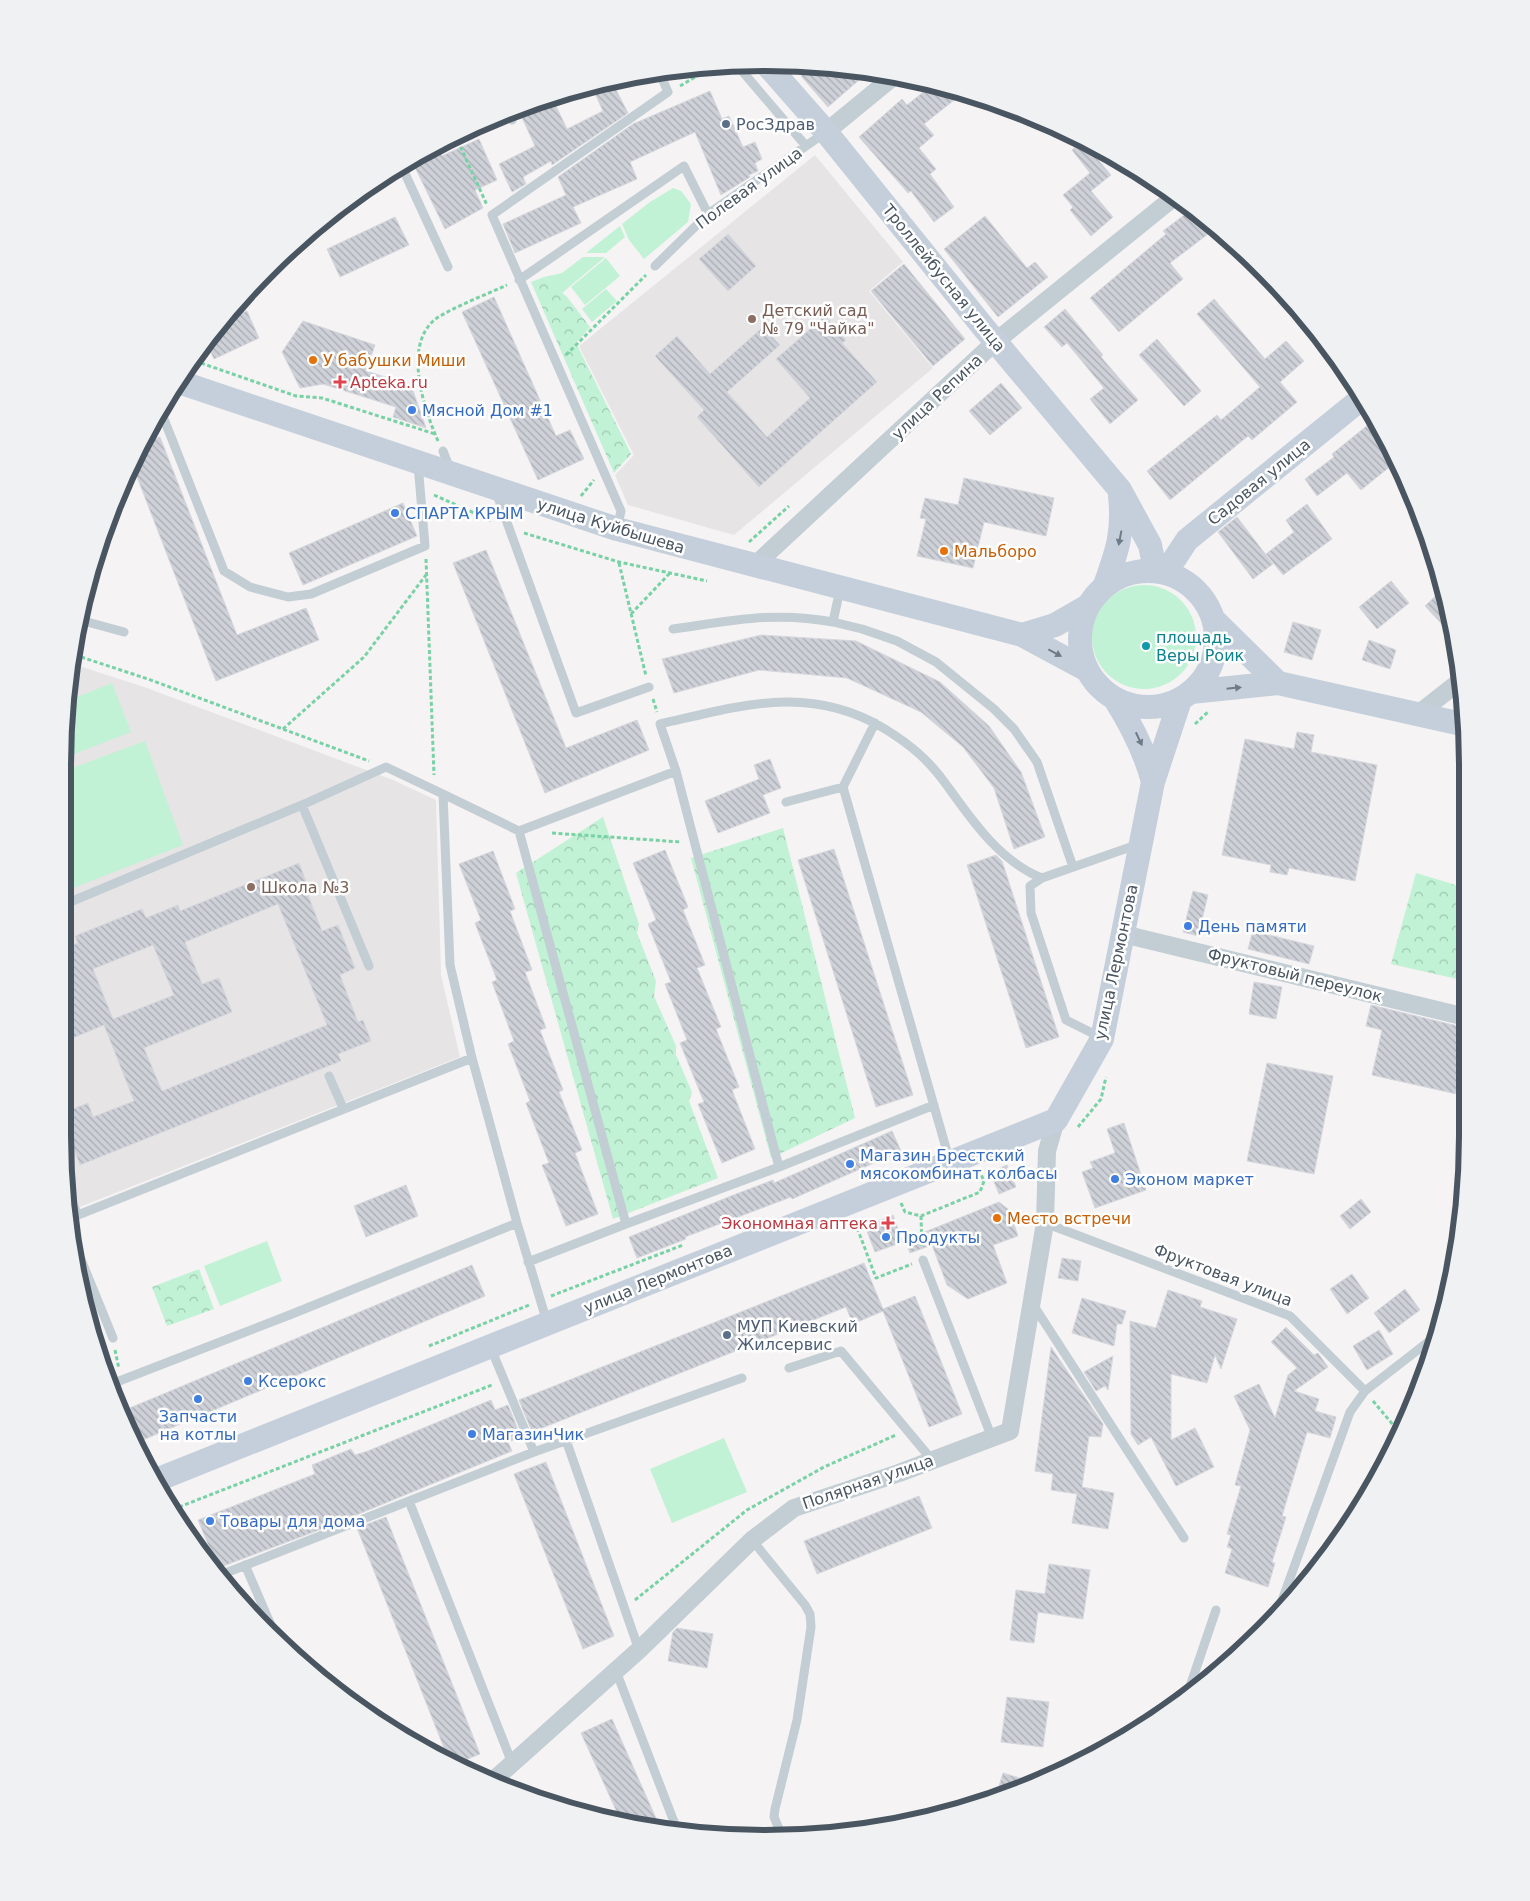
<svg xmlns="http://www.w3.org/2000/svg" width="1530" height="1901" font-family="'DejaVu Sans',sans-serif">
<style>
.education{fill:#e6e4e5}
.green{fill:#c1f2d5}
.forest{fill:url(#forest-crowns)}
.building{fill:url(#building-back-hatch);stroke:#d6d8de;fill-rule:evenodd}
.lines{fill:none;stroke-linecap:round;stroke-linejoin:round}
.path{stroke:#78d2a6;stroke-width:3;stroke-dasharray:4 2.5;stroke-linecap:butt}
.service{stroke:#c3cdd4;stroke-width:9}
.minor{stroke:#c3cdd4;stroke-width:18}
.secondary{stroke:#c5cfdb;stroke-width:24}
.oneway{fill:#6e7a86}
.service-dot{fill:#5c6f8a;stroke:#fff;stroke-width:2}
.education-dot{fill:#8d6e63;stroke:#fff;stroke-width:2}
.food-dot{fill:#e8710a;stroke:#fff;stroke-width:2}
.health-dot{fill:#e0444e;stroke:#fff;stroke-width:2}
.shop-dot{fill:#3f7fe0;stroke:#fff;stroke-width:2}
.culture-dot{fill:#0f9aa8;stroke:#fff;stroke-width:2}
.labels{text-anchor:middle;dominant-baseline:central;stroke-width:5;stroke-linejoin:round;paint-order:stroke}
.service-label{font-size:16px;fill:#4e5e75;stroke:#fff;text-anchor:start}
.street-label{font-size:16px;fill:#495561;stroke:#fff}
.education-label{font-size:16px;fill:#785e54;stroke:#fff;text-anchor:start}
.food-label{font-size:16px;fill:#c56008;stroke:#fff;text-anchor:start}
.health-label{font-size:16px;fill:#be3a42;stroke:#fff;text-anchor:start}
.shop-label{font-size:16px;fill:#366cbe;stroke:#fff;text-anchor:start}
.culture-label{font-size:16px;fill:#0d838f;stroke:#fff;text-anchor:start}
.rim{fill:none;stroke:#495561;stroke-width:6}
</style>
<defs>
<pattern id="forest-crowns" width="20" height="18" patternUnits="userSpaceOnUse" patternTransform="scale(1.25)"><rect width="20" height="18" fill="#c1f2d5"/><path d="M2 6a3 3 0 1 1 6 0M12 15a3 3 0 1 1 6 0" fill="none" stroke="#9fc7b0"/></pattern>
<pattern id="building-back-hatch" width="6" height="6" patternUnits="userSpaceOnUse" patternTransform="scale(1.25)"><rect width="6" height="6" fill="#ced1d7"/><path d="M-1 5l2 2M0 0l6 6M5-1l2 2" fill="none" stroke="#a9acb2"/></pattern>
</defs>
<rect width="100%" height="100%" fill="#f5f3f3"/>
<!-- education -->
<path class="education" d="M 815,155 L 903,262 L 869,291 L 933,368 L 734,535 L 628,505 L 615,475 L 634,455 L 579,346 Z
M 73,664 L 144,687 L 393,780 L 436,800 L 441,975 L 460,1057 L 72,1210 L 63,1136 L 64,719 Z"/>
<!-- green -->
<path class="green" d="M 673,188 L 681,191 L 691,204 L 688,222 L 644,259 L 629,240 L 622,224 L 650,202 Z
M 620,226 L 625,237 L 606,253 L 586,253 Z
M 583,257 L 605,257 L 562,293 L 544,277 L 562,273 Z
M 606,258 L 620,276 L 585,305 L 571,287 Z
M 606,289 L 617,301 L 592,322 L 582,309 Z
M1092 637a52 52 0 1 1 104 0a52 52 0 1 1-104 0Z
M 112,683 L 131,732 L 64,758 L 64,719 L 67,701 Z
M 145,741 L 183,845 L 63,892 L 64,771 Z
M 267,1241 L 282,1281 L 220,1306 L 204,1266 Z
M 724,1438 L 747,1492 L 672,1523 L 650,1469 Z"/>
<!-- forest -->
<path class="forest" d="M 544,277 L 567,297 L 590,327 L 576,343 L 631,454 L 614,473 L 531,282 Z
M 603,817 L 639,924 L 637,933 L 656,981 L 654,996 L 676,1046 L 676,1055 L 692,1092 L 689,1101 L 718,1178 L 613,1219 L 516,873 Z
M 783,828 L 855,1118 L 771,1158 L 691,858 Z
M 1416,873 L 1466,888 L 1466,981 L 1391,964 Z
M 199,1269 L 214,1309 L 167,1326 L 152,1287 Z"/>
<!-- building -->
<path class="building" d="M 812,67 L 820,67 L 827,75 L 834,68 L 849,68 L 859,80 L 828,107 L 801,76 Z
M 612,82 L 628,113 L 552,165 L 551,161 L 523,177 L 526,184 L 512,192 L 499,164 L 535,146 L 519,111 L 552,98 L 567,129 L 603,111 L 591,85 Z
M 931,86 L 963,93 L 924,124 L 934,135 L 919,148 L 936,169 L 930,174 L 954,207 L 934,222 L 911,191 L 908,193 L 859,137 L 902,99 L 907,105 Z
M 710,91 L 722,119 L 729,116 L 743,147 L 755,142 L 762,159 L 755,163 L 758,171 L 749,175 L 750,177 L 721,195 L 695,132 L 630,162 L 637,179 L 573,207 L 581,223 L 515,253 L 503,224 L 566,195 L 558,177 L 633,124 Z
M 479,139 L 497,180 L 475,190 L 483,208 L 445,229 L 412,161 L 437,146 L 442,156 Z
M 1082,141 L 1111,175 L 1091,191 L 1113,217 L 1091,236 L 1070,210 L 1073,207 L 1063,195 L 1090,173 L 1072,150 Z
M 1191,210 L 1216,228 L 1170,263 L 1183,279 L 1119,332 L 1090,298 L 1166,234 L 1163,231 Z
M 985,216 L 1027,268 L 1035,262 L 1048,277 L 998,317 L 944,249 Z
M 395,217 L 409,245 L 340,277 L 327,249 Z
M 728,234 L 756,266 L 728,291 L 699,259 Z
M 904,264 L 965,339 L 933,366 L 871,291 Z
M 494,297 L 556,436 L 570,430 L 584,459 L 538,480 L 462,312 Z
M 1214,299 L 1265,359 L 1286,341 L 1304,361 L 1280,382 L 1297,402 L 1252,440 L 1248,436 L 1170,500 L 1147,471 L 1217,415 L 1221,420 L 1260,387 L 1197,314 Z
M 1065,309 L 1103,355 L 1101,357 L 1138,400 L 1110,424 L 1090,399 L 1104,388 L 1067,343 L 1062,347 L 1044,327 Z
M 231,310 L 233,317 L 247,311 L 259,338 L 214,359 L 207,344 Z
M 825,316 L 846,340 L 842,343 L 877,382 L 759,487 L 697,417 L 704,410 L 655,356 L 677,336 L 710,374 L 763,327 L 780,345 L 727,392 L 767,437 L 810,398 L 776,359 Z
M 303,321 L 375,345 L 366,371 L 411,385 L 426,428 L 393,417 L 396,407 L 323,384 L 300,388 L 282,352 Z
M 1157,339 L 1201,391 L 1184,406 L 1139,355 Z
M 1001,383 L 1022,408 L 990,435 L 969,411 Z
M 1374,420 L 1397,461 L 1361,490 L 1347,473 L 1317,496 L 1305,479 L 1334,457 L 1332,454 Z
M 160,437 L 237,635 L 306,608 L 319,640 L 216,681 L 132,464 L 142,444 Z
M 964,478 L 1054,498 L 1046,536 L 984,522 L 973,568 L 917,556 L 926,519 L 920,518 L 925,498 L 958,505 Z
M 403,503 L 417,536 L 303,585 L 289,553 Z
M 1307,504 L 1332,539 L 1283,575 L 1266,554 L 1294,532 L 1286,520 Z
M 1237,517 L 1273,564 L 1253,579 L 1218,532 Z
M 486,550 L 566,748 L 637,720 L 649,750 L 545,793 L 453,563 Z
M 1391,581 L 1409,603 L 1377,629 L 1359,607 Z
M 1444,588 L 1452,635 L 1425,606 Z
M 1293,622 L 1321,630 L 1312,660 L 1284,652 Z
M 761,635 L 856,641 L 940,682 L 989,726 L 1021,772 L 1045,837 L 1014,849 L 994,788 L 963,747 L 921,712 L 847,678 L 759,670 L 674,693 L 662,659 Z
M 1369,640 L 1396,650 L 1390,669 L 1362,660 Z
M 1297,732 L 1314,735 L 1311,752 L 1377,765 L 1355,881 L 1289,868 L 1287,875 L 1270,872 L 1271,865 L 1222,855 L 1245,739 L 1294,749 Z
M 770,759 L 781,788 L 763,795 L 770,813 L 718,833 L 705,801 L 759,779 L 754,765 Z
M 834,849 L 913,1095 L 876,1107 L 798,860 Z
M 665,850 L 688,907 L 683,910 L 705,965 L 697,968 L 721,1027 L 716,1029 L 739,1087 L 732,1090 L 755,1149 L 722,1163 L 698,1104 L 704,1102 L 680,1043 L 687,1040 L 665,984 L 671,982 L 648,924 L 656,920 L 633,863 Z
M 493,851 L 515,909 L 510,911 L 532,970 L 525,972 L 546,1028 L 540,1030 L 563,1090 L 559,1092 L 582,1150 L 575,1153 L 598,1214 L 566,1226 L 542,1165 L 549,1163 L 526,1103 L 530,1101 L 508,1044 L 514,1041 L 492,982 L 497,980 L 475,923 L 481,920 L 459,864 Z
M 996,855 L 1002,861 L 1059,1037 L 1026,1048 L 967,865 Z
M 299,863 L 307,884 L 304,885 L 322,931 L 338,925 L 355,968 L 340,975 L 358,1022 L 363,1020 L 371,1041 L 338,1054 L 341,1061 L 80,1165 L 63,1120 L 63,1113 L 88,1103 L 93,1117 L 134,1101 L 104,1025 L 63,1042 L 63,948 L 78,943 L 75,936 L 142,909 L 146,918 L 178,905 L 180,911 ZM 278,904 L 327,1025 L 162,1091 L 144,1048 L 232,1012 L 219,978 L 202,984 L 185,942 ZM 153,945 L 174,995 L 113,1019 L 93,969 Z
M 1193,891 L 1208,895 L 1198,936 L 1183,932 Z
M 1253,931 L 1314,946 L 1309,964 L 1248,949 Z
M 1254,982 L 1282,987 L 1276,1019 L 1249,1014 Z
M 1371,1005 L 1466,1028 L 1466,1074 L 1461,1095 L 1372,1075 L 1382,1030 L 1366,1026 Z
M 1267,1063 L 1333,1076 L 1314,1174 L 1247,1161 Z
M 1124,1123 L 1146,1190 L 1095,1208 L 1082,1172 L 1093,1168 L 1090,1162 L 1115,1153 L 1107,1129 Z
M 892,1131 L 901,1151 L 792,1199 L 791,1197 L 685,1237 L 686,1239 L 637,1258 L 629,1237 L 736,1194 L 773,1180 L 774,1183 Z
M 1007,1165 L 1016,1187 L 999,1194 L 990,1172 Z
M 406,1185 L 418,1216 L 366,1237 L 354,1206 Z
M 1361,1199 L 1371,1212 L 1350,1229 L 1340,1216 Z
M 999,1202 L 1009,1210 L 1018,1236 L 993,1245 L 1007,1283 L 968,1299 L 947,1285 L 932,1245 L 910,1253 L 905,1240 Z
M 893,1215 L 903,1242 L 875,1252 L 865,1226 Z
M 1062,1258 L 1081,1261 L 1078,1281 L 1058,1278 Z
M 864,1263 L 883,1309 L 915,1296 L 962,1414 L 929,1427 L 883,1311 L 853,1324 L 846,1307 L 532,1432 L 519,1400 Z
M 472,1265 L 485,1296 L 138,1442 L 125,1410 Z
M 1352,1274 L 1369,1298 L 1347,1314 L 1330,1289 Z
M 1405,1289 L 1420,1310 L 1389,1333 L 1374,1313 Z
M 1168,1290 L 1202,1301 L 1200,1307 L 1237,1319 L 1221,1369 L 1215,1355 L 1207,1383 L 1171,1374 L 1171,1440 L 1195,1428 L 1214,1467 L 1176,1486 L 1151,1437 L 1138,1445 L 1131,1434 L 1130,1321 L 1156,1328 Z
M 1082,1298 L 1126,1311 L 1122,1324 L 1117,1324 L 1114,1346 L 1072,1333 Z
M 1286,1327 L 1314,1355 L 1318,1353 L 1328,1367 L 1294,1391 L 1319,1399 L 1315,1411 L 1336,1417 L 1330,1438 L 1307,1432 L 1282,1516 L 1286,1517 L 1272,1562 L 1275,1563 L 1268,1587 L 1225,1573 L 1232,1549 L 1227,1547 L 1231,1535 L 1227,1534 L 1241,1486 L 1235,1485 L 1250,1430 L 1234,1396 L 1259,1384 L 1275,1418 L 1288,1375 L 1297,1368 L 1271,1342 Z
M 1379,1330 L 1393,1354 L 1367,1370 L 1353,1346 Z
M 1051,1347 L 1103,1424 L 1101,1437 L 1089,1436 L 1082,1487 L 1114,1493 L 1108,1529 L 1072,1523 L 1077,1494 L 1051,1490 L 1053,1474 L 1035,1471 Z
M 1113,1356 L 1108,1390 L 1105,1386 L 1096,1391 L 1084,1372 Z
M 491,1400 L 495,1410 L 508,1405 L 521,1437 L 508,1442 L 512,1451 L 327,1527 L 218,1568 L 217,1566 L 198,1520 L 315,1474 L 312,1465 L 351,1449 L 355,1455 L 368,1451 Z
M 546,1462 L 614,1636 L 583,1649 L 514,1474 Z
M 919,1496 L 932,1528 L 817,1574 L 804,1541 Z
M 386,1517 L 480,1754 L 458,1763 L 448,1758 L 357,1528 Z
M 1049,1564 L 1090,1570 L 1083,1619 L 1038,1612 L 1034,1643 L 1010,1640 L 1016,1590 L 1045,1594 Z
M 677,1628 L 713,1634 L 707,1668 L 668,1661 L 673,1632 Z
M 1007,1697 L 1049,1702 L 1043,1747 L 1001,1742 Z
M 612,1719 L 659,1825 L 620,1819 L 581,1733 Z
M 1003,1773 L 1033,1782 L 996,1796 Z"/>
<g class="lines">
<!-- path -->
<path class="path" d="M 680,86 L 717,64
M 455,135 L 487,205
M 566,355 L 646,275
M 195,361 L 296,396 L 322,398 L 435,434
M 438,441 C 424,409 400,340 440,316 C 461,304 485,295 507,285
M 434,495 L 492,521
M 581,496 L 594,480
M 524,533 L 619,562 L 707,581
M 749,542 L 789,506
M 426,559 L 434,775
M 619,563 L 646,676
M 631,614 L 669,574
M 75,655 L 148,679 L 369,761
M 653,699 L 657,712
M 1195,724 L 1209,711
M 283,729 L 364,657 L 426,575
M 552,833 L 681,842
M 1078,1127 L 1101,1099 L 1106,1077
M 901,1203 L 905,1212 L 921,1216 L 980,1192 L 984,1181 L 980,1172
M 921,1216 L 922,1248
M 855,1222 L 876,1278 L 912,1264
M 551,1296 L 683,1245
M 429,1346 L 529,1305
M 115,1350 L 119,1369
M 1373,1401 L 1400,1433
M 179,1507 L 492,1385
M 635,1600 L 747,1510 L 824,1467 L 896,1435"/>
<!-- service -->
<path class="service" d="M 737,65 L 806,146
M 567,93 L 568,96
M 509,114 L 512,120
M 402,167 L 448,267
M 655,266 L 708,214 L 826,132
M 519,280 L 684,166 L 708,214
M 160,409 L 224,571 L 250,587 L 288,597 L 311,594 L 425,546 L 418,464
M 443,451 L 450,469
M 496,492 L 576,713 L 649,687
M 617,529 L 621,511 L 492,215 L 668,92 L 660,74
M 80,620 L 124,632
M 833,622 L 862,629 L 897,641 L 936,662 L 994,709 L 1014,729 L 1037,762 L 1073,867
M 673,629 C 731,621 774,611 833,622 L 840,589
M 676,771 L 660,724 C 740,706 809,683 885,729 C 911,745 930,761 948,787 C 973,822 1001,862 1042,878 L 1139,844
M 843,787 L 875,723
M 786,802 L 843,787 L 950,1162
M 302,805 L 369,966
M 519,831 L 676,771 L 779,1167
M 1042,878 L 1030,886 L 1031,913 L 1066,1020 L 1100,1037
M 63,905 L 302,805 L 386,767 L 443,794
M 329,1076 L 343,1108
M 71,1200 L 78,1215
M 73,1217 L 472,1058
M 1045,1223 L 1290,1316 L 1365,1391 L 1437,1335
M 626,1224 L 779,1167 L 934,1105
M 78,1252 L 113,1338
M 923,1260 L 992,1438
M 528,1262 L 626,1224 L 519,831 L 443,794 L 450,965 L 472,1058 L 517,1223 L 547,1322
M 1032,1303 L 1184,1538
M 490,1346 L 534,1452
M 789,1368 L 841,1351 L 932,1460
M 114,1383 L 292,1314 L 517,1223
M 566,1440 L 639,1650
M 159,1479 L 168,1502
M 409,1501 L 512,1763
M 752,1540 L 805,1605 L 810,1614 L 811,1627 L 797,1720 L 775,1809 L 774,1817 L 782,1836
M 245,1565 L 277,1639
M 223,1574 L 534,1452 L 742,1378
M 1280,1606 L 1350,1412 L 1365,1391
M 616,1671 L 676,1827
M 1186,1698 L 1216,1610"/>
<!-- minor -->
<path class="minor" d="M 826,132 L 893,77
M 754,566 L 995,342 L 1173,198
M 1418,714 L 1460,681
M 1123,934 L 1466,1017
M 496,1778 L 639,1650 L 752,1540 L 794,1508 L 899,1473 L 1010,1431 L 1045,1223 L 1047,1151 L 1056,1120"/>
<!-- secondary -->
<path class="secondary" d="M 768,66 L 826,132 L 984,328 L 1120,490 L 1150,545 L 1155,570
M 179,382 L 617,529 L 1022,635 L 1087,670
M1080 639a68 68 0 1 1 136 0a68 68 0 1 1-136 0Z
M 1166,572 L 1187,540 L 1361,399
M 1105,585 C 1117,552 1124,532 1120,496
M 1214,620 L 1278,683
M 1022,635 L 1055,625 L 1088,606
M 1191,692 L 1278,683 L 1466,725
M 1115,699 C 1132,726 1145,751 1153,782
M 154,1481 L 1056,1120 L 1102,1039 L 1153,782 L 1180,700"/>
</g>
<!-- one-way arrows -->
<defs><path id="oneway-solid" d="M-6-.8H1V-3.2L6.5 0L1 3.2V.8H-6Z" transform="scale(1.25)"/></defs>
<g class="oneway">
<use href="#oneway-solid" transform="translate(1120 538) rotate(101)"/>
<use href="#oneway-solid" transform="translate(1055 653) rotate(28)"/>
<use href="#oneway-solid" transform="translate(1234 688) rotate(-6)"/>
<use href="#oneway-solid" transform="translate(1139 739) rotate(65)"/>
</g>
<!-- markers -->
<g class="service-dot">
<circle cx="726" cy="124" r="5"/>
<circle cx="727" cy="1335" r="5"/>
</g>
<g class="education-dot">
<circle cx="752" cy="319" r="5"/>
<circle cx="251" cy="887" r="5"/>
</g>
<g class="food-dot">
<circle cx="313" cy="360" r="5"/>
<circle cx="944" cy="551" r="5"/>
<circle cx="997" cy="1218" r="5"/>
</g>
<g class="health-dot">
<path d="M337.5 374.5h5v5h5v5h-5v5h-5v-5h-5v-5h5z"/>
<path d="M885.5 1215.5h5v5h5v5h-5v5h-5v-5h-5v-5h5z"/>
</g>
<g class="shop-dot">
<circle cx="412" cy="410" r="5"/>
<circle cx="395" cy="513" r="5"/>
<circle cx="1188" cy="926" r="5"/>
<circle cx="850" cy="1164" r="5"/>
<circle cx="1115" cy="1179" r="5"/>
<circle cx="886" cy="1237" r="5"/>
<circle cx="248" cy="1381" r="5"/>
<circle cx="198" cy="1399" r="5"/>
<circle cx="472" cy="1434" r="5"/>
<circle cx="210" cy="1521" r="5"/>
</g>
<circle class="culture-dot" cx="1146" cy="646" r="5"/>
<g class="labels">
<!-- service labels -->
<g class="service-label">
<text x="736" y="124">РосЗдрав</text>
<text x="737" y="1326">МУП Киевский<tspan x="737" dy="18">Жилсервис</tspan></text>
</g>
<!-- street labels -->
<g class="street-label">
<text transform="translate(749 188) rotate(-36)">Полевая улица</text>
<text transform="translate(944 278) rotate(51)">Троллейбусная улица</text>
<text transform="translate(937 397) rotate(-43)">улица Репина</text>
<text transform="translate(1259 482) rotate(-39)">Садовая улица</text>
<text transform="translate(611 526) rotate(17)">улица Куйбышева</text>
<text transform="translate(1116 962) rotate(-78)">улица Лермонтова</text>
<text transform="translate(1295 975) rotate(14)">Фруктовый переулок</text>
<text transform="translate(1223 1275) rotate(21)">Фруктовая улица</text>
<text transform="translate(658 1279) rotate(-22)">улица Лермонтова</text>
<text transform="translate(868 1482) rotate(-19)">Полярная улица</text>
</g>
<!-- education labels -->
<g class="education-label">
<text x="762" y="310">Детский сад<tspan x="762" dy="18">№ 79 "Чайка"</tspan></text>
<text x="261" y="887">Школа №3</text>
</g>
<!-- food labels -->
<g class="food-label">
<text x="323" y="360">У бабушки Миши</text>
<text x="954" y="551">Мальборо</text>
<text x="1007" y="1218">Место встречи</text>
</g>
<!-- health labels -->
<g class="health-label">
<text x="350" y="382">Apteka.ru</text>
<text x="878" y="1223" text-anchor="end">Экономная аптека</text>
</g>
<!-- shop labels -->
<g class="shop-label">
<text x="422" y="410">Мясной Дом #1</text>
<text x="405" y="513">СПАРТА КРЫМ</text>
<text x="1198" y="926">День памяти</text>
<text x="860" y="1155">Магазин Брестский<tspan x="860" dy="18">мясокомбинат колбасы</tspan></text>
<text x="1125" y="1179">Эконом маркет</text>
<text x="896" y="1237">Продукты</text>
<text x="258" y="1381">Ксерокс</text>
<text x="198" y="1416" text-anchor="middle">Запчасти<tspan x="198" dy="18">на котлы</tspan></text>
<text x="482" y="1434">МагазинЧик</text>
<text x="220" y="1521">Товары для дома</text>
</g>
<!-- culture labels -->
<g class="culture-label">
<text x="1156" y="637">площадь<tspan x="1156" dy="18">Веры Роик</tspan></text>
</g>
</g>
<!-- crop -->
<path d="M0 0H1530V1901H0ZM765 71H765A694 694 0 0 1 1459 765V1136A694 694 0 0 1 765 1830H765A694 694 0 0 1 71 1136V765A694 694 0 0 1 765 71Z" fill="#f0f1f2" fill-rule="evenodd"/>
<path class="rim" d="M765 71H765A694 694 0 0 1 1459 765V1136A694 694 0 0 1 765 1830H765A694 694 0 0 1 71 1136V765A694 694 0 0 1 765 71Z"/>
</svg>
